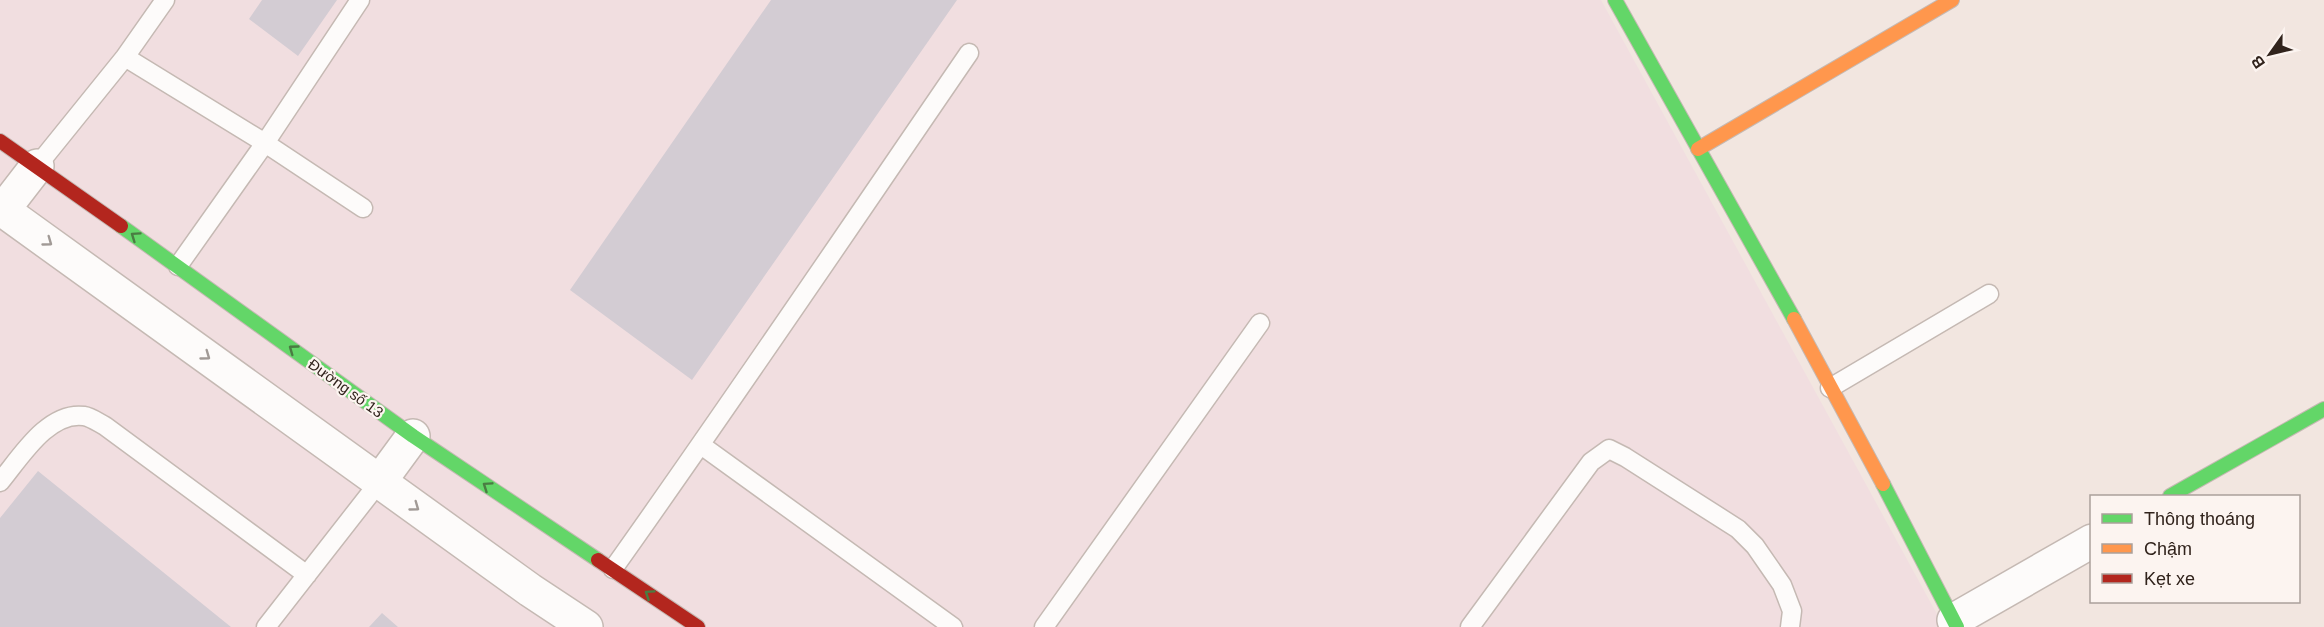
<svg xmlns="http://www.w3.org/2000/svg" width="2324" height="627" font-family="Helvetica,sans-serif">
<style>
.industrial{fill:#f1dee0}
.building{fill:#d3ccd3}
.lines{fill:none;stroke-linecap:round;stroke-linejoin:round}
.lane-casing{stroke:#c5b9b3;stroke-width:21}
.street-casing{stroke:#c5b9b3;stroke-width:36}
.fast-casing{stroke:#c5b9b3;stroke-width:16}
.slow-casing{stroke:#c5b9b3;stroke-width:16}
.jam-casing{stroke:#c5b9b3;stroke-width:16}
.lane{stroke:#fdfbfa;stroke-width:18}
.street{stroke:#fdfbfa;stroke-width:33}
.fast{stroke:#63d668;stroke-width:14}
.slow{stroke:#ff974d;stroke-width:14}
.jam{stroke:#b3261e;stroke-width:14}
.oneway{stroke:#4a7c42}
.oneway2{stroke:#a19a96}
.labels{text-anchor:middle;dominant-baseline:central;stroke-width:4.5;stroke-linejoin:round;paint-order:stroke}
.street-label{font-size:15px;fill:#31231c;stroke:#fcf4f0}
</style>
<rect width="100%" height="100%" fill="#f2e6e0"/>
<!-- industrial -->
<path class="industrial" d="M 0,0 L 1601,0 L 1944,627 L 0,627 Z"/>
<!-- building -->
<path class="building" d="M 262,0 L 337,0 L 298,56 L 249,19 Z
M 771,0 L 957,0 L 692,380 L 570,290 Z
M 38,471 L 231,627 L 0,627 L 0,518 Z
M 382,613 L 398,627 L 369,627 Z"/>
<g class="lines">
<!-- lane casing -->
<g class="lane-casing">
<path id="lane" d="M 125,57 L 265,143 L 363,208
M 37,166 L 125,57 L 165,0
M 178,266 L 265,143 L 360,0
M 1830,388 L 1989,294
M 701,445 L 953,627
M 0,482 C 20,458 48,411 84,416 C 91,417 99,423 105,426 L 307,575
M 613,569 C 734,399 851,225 969,53
M 266,627 L 380,481
M 1044,627 L 1260,323
M 1470,627 L 1591,462 L 1609,449 L 1625,457 L 1738,529 L 1755,546 L 1782,585 L 1792,611 L 1790,627"/>
</g>
<!-- street casing -->
<g class="street-casing">
<path id="street" d="M 0,208 L 530,590 L 586,627
M 3,210 L 37,166
M 380,481 L 413,436
M 1954,620 L 2092,541"/>
</g>
<!-- fast casing -->
<g class="fast-casing">
<path id="fast" d="M 1615,0 L 1794,319
M 121,226 L 413,436 L 598,560
M 1883,484 L 1957,627
M 2170,496 L 2324,409"/>
</g>
<!-- slow casing -->
<g class="slow-casing">
<path id="slow" d="M 1698,149 L 1952,0
M 1794,319 L 1883,484"/>
</g>
<!-- jam casing -->
<g class="jam-casing">
<path id="jam" d="M 0,141 L 121,226
M 598,560 L 698,627"/>
</g>
<!-- lane -->
<use href="#lane" class="lane"/>
<!-- street -->
<use href="#street" class="street"/>
<!-- fast -->
<use href="#fast" class="fast"/>
<!-- slow -->
<use href="#slow" class="slow"/>
<!-- jam -->
<use href="#jam" class="jam"/>
</g>
<!-- one-way arrows -->
<defs><path id="oneway-chevron" d="M-2-3.5L2.5 0L-2 3.5" fill="none" stroke-width="1.6" stroke-linecap="round" stroke-linejoin="round" transform="scale(1.5)"/></defs>
<g class="oneway">
<use href="#oneway-chevron" transform="translate(135 236) rotate(-145)"/>
<use href="#oneway-chevron" transform="translate(293 349) rotate(-144)"/>
<use href="#oneway-chevron" transform="translate(487 486) rotate(-146)"/>
<use href="#oneway-chevron" transform="translate(649 594) rotate(-146)"/>
</g>
<g class="oneway2">
<use href="#oneway-chevron" transform="translate(48 242) rotate(36)"/>
<use href="#oneway-chevron" transform="translate(206 356) rotate(36)"/>
<use href="#oneway-chevron" transform="translate(415 507) rotate(36)"/>
</g>
<g class="labels">
<!-- street labels -->
<g class="street-label">
<text transform="translate(346 388) rotate(36)">Đường số 13</text>
</g>
</g>
<!-- legend -->
<rect x="2090" y="495" width="210" height="108" fill="#fcf4f0" stroke="#aba09b" stroke-width="1.5"/>
<rect x="2102" y="514" width="30" height="9" fill="#63d668" stroke="#aba09b" stroke-width="1.5"/>
<text x="2144" y="525" font-size="18" fill="#31231c">Thông thoáng</text>
<rect x="2102" y="544" width="30" height="9" fill="#ff974d" stroke="#aba09b" stroke-width="1.5"/>
<text x="2144" y="555" font-size="18" fill="#31231c">Chậm</text>
<rect x="2102" y="574" width="30" height="9" fill="#b3261e" stroke="#aba09b" stroke-width="1.5"/>
<text x="2144" y="585" font-size="18" fill="#31231c">Kẹt xe</text>
<!-- north arrow -->
<g transform="translate(2270 54) rotate(236)" stroke="#fcf4f0" stroke-width="4.5" paint-order="stroke">
<path d="M0-4.5L10 22L0 15L-10 22Z" fill="#31231c"/>
<text y="-9" font-size="16" font-weight="bold" text-anchor="middle" fill="#31231c">B</text>
</g>
</svg>
